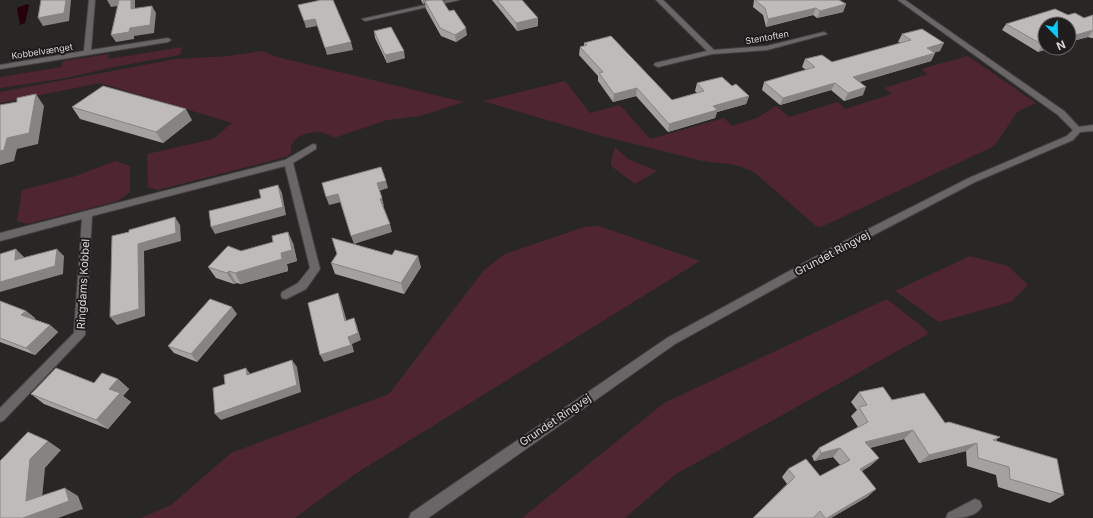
<svg xmlns="http://www.w3.org/2000/svg" width="1093" height="518" font-family="Inter,sans-serif">
<style>
.green{fill:#4f2630}
.water{fill:#26000b}
.lines{fill:none;stroke-linecap:round;stroke-linejoin:round}
.minor-casing{stroke:#464343;stroke-width:2}
.minor{fill:#6a6667;fill-rule:evenodd}
.wall{fill:#a4a1a1}
.shaded-wall{fill:#868383}
.building{fill:#bfbbbb;stroke:#868383}
.labels{text-anchor:middle;dominant-baseline:central;stroke-width:4;stroke-linejoin:round;paint-order:stroke}
.far-street-label{font-size:9px;fill:#d9d7d7;stroke:#1f1c1d}
.street-label{font-size:11px;fill:#d9d7d7;stroke:#1f1c1d}
</style>
<rect width="100%" height="100%" fill="#292626"/>
<!-- green -->
<path class="green" d="M 182,47 L 180,55 L 113,67 L 66,78 L 0,88 L 0,77 L 61,67 L 63,61 L 109,54 L 108,59 Z
M 262,51 L 277,57 L 464,102 L 420,116 L 387,120 L 334,138 C 322,127 288,132 291,153 L 286,157 L 158,190 L 148,187 L 147,154 L 213,139 L 232,123 L 100,83 L 0,103 L 0,92 L 176,59 L 228,56 Z
M 968,56 L 1036,103 L 1017,112 L 996,144 L 988,149 L 821,227 L 816,226 L 754,172 L 736,165 L 703,161 L 598,135 L 483,101 L 565,81 L 590,113 L 620,105 L 650,139 L 724,118 L 732,126 L 757,118 L 776,106 L 789,117 L 838,102 L 845,109 L 892,94 L 884,88 L 928,74 L 921,69 Z
M 615,147 L 628,159 L 657,171 L 635,184 L 611,166 L 611,160 Z
M 115,161 L 130,166 L 130,192 L 118,201 L 27,224 L 17,221 L 22,190 L 76,176 Z
M 599,226 L 700,261 L 355,474 L 295,518 L 141,518 L 171,505 L 231,453 L 389,394 L 484,270 L 505,254 L 584,227 Z
M 970,256 L 1008,266 L 1028,285 L 1011,302 L 939,322 L 895,291 Z
M 887,299 L 925,329 L 928,334 L 676,474 L 625,518 L 522,518 L 664,403 Z"/>
<!-- water -->
<path class="water" d="M 27,4 L 29,5 L 25,23 L 20,25 L 17,8 Z"/>
<g class="lines">
<!-- minor casing -->
<g class="minor-casing">
<path id="minor" d="M 89,0 L 95,0 L 91,50 L 168,38 L 171,40 L 168,42 L 0,69 L 0,65 L 84,51 Z
M 447,0 L 459,0 L 365,21 L 362,19 Z
M 656,0 L 663,0 L 714,50 L 767,46 L 824,32 L 827,34 L 767,50 L 712,54 L 658,67 L 654,65 L 655,63 L 707,51 Z
M 898,0 L 905,0 L 1064,111 L 1079,127 L 1093,125 L 1093,131 L 1080,132 L 1073,140 L 975,182 L 841,252 L 675,344 L 428,518 L 409,518 L 411,513 L 667,338 L 835,246 L 969,178 L 1067,136 L 1073,130 L 1058,115 Z
M 313,144 L 316,145 L 316,149 L 293,163 L 320,269 L 306,289 L 286,299 L 282,298 L 281,295 L 282,292 L 298,283 L 310,268 L 285,166 L 92,216 L 85,335 L 4,420 L 0,422 L 0,408 L 74,333 L 82,219 L 0,241 L 0,233 L 285,160 Z
M 975,499 L 980,501 L 982,506 C 976,518 959,518 946,518 L 948,513 Z"/>
</g>
<!-- minor -->
<use href="#minor" class="minor"/>
</g>
<!-- wall -->
<path class="wall" d="M 421,0 L 442,0 L 449,11 L 467,35 L 456,42 L 441,36 L 426,9 L 425,3 L 423,4 Z
M 492,0 L 522,0 L 538,26 L 517,31 Z
M 754,0 L 846,4 L 843,12 L 817,18 L 813,15 L 766,27 L 763,15 L 753,7 Z
M 1068,15 L 1084,18 L 1093,15 L 1093,38 L 1091,38 L 1088,37 L 1045,48 L 1050,48 L 1038,52 L 1002,30 L 1006,24 Z
M 374,31 L 405,58 L 387,63 L 375,38 Z
M 902,34 L 940,51 L 934,52 L 935,53 L 931,61 L 859,82 L 863,95 L 844,101 L 831,90 L 780,105 L 762,90 L 764,82 L 806,70 L 802,67 L 805,59 L 832,62 L 901,43 L 898,42 Z
M 584,43 L 672,100 L 697,93 L 695,91 L 697,83 L 732,86 L 749,96 L 746,104 L 717,112 L 715,118 L 668,132 L 636,96 L 613,102 L 598,81 L 598,76 L 579,55 L 580,47 L 584,46 Z
M 72,107 L 192,120 L 163,143 L 80,119 Z
M 293,243 L 297,261 L 287,264 L 288,271 L 241,284 L 236,283 L 234,284 L 216,278 L 208,267 L 241,251 Z
M 331,263 L 421,267 L 404,294 L 335,274 Z
M 0,301 L 26,311 L 35,318 L 34,319 L 50,325 L 58,332 L 35,355 L 0,342 Z
M 237,314 L 197,362 L 174,353 L 168,346 Z
M 118,379 L 129,389 L 123,396 L 131,402 L 108,429 L 44,404 L 31,394 L 94,383 Z
M 859,392 L 892,400 L 945,423 L 1000,437 L 996,440 L 1064,495 L 1050,503 L 998,487 L 996,475 L 967,466 L 966,451 L 919,463 L 904,439 L 870,448 L 879,458 L 870,466 L 862,471 L 876,489 L 867,497 L 831,518 L 753,518 L 787,484 L 782,477 L 788,469 L 820,476 L 840,465 L 833,457 L 814,461 L 812,456 L 819,448 L 858,427 L 851,416 L 857,410 L 851,402 Z"/>
<!-- shaded-wall -->
<path class="shaded-wall" d="M 66,0 L 71,0 L 69,21 L 43,26 L 38,18 Z
M 107,0 L 121,0 L 124,5 L 111,7 Z
M 131,0 L 135,0 L 135,16 L 131,9 Z
M 423,0 L 438,0 L 425,1 L 425,3 L 423,4 Z
M 846,4 L 843,12 L 817,18 L 820,11 Z
M 152,6 L 156,13 L 154,33 L 134,36 L 134,39 L 116,42 L 111,35 L 130,28 Z
M 816,8 L 813,15 L 766,27 L 768,19 Z
M 538,18 L 538,26 L 517,31 L 516,23 Z
M 315,19 L 317,26 L 306,28 L 304,21 Z
M 466,28 L 467,35 L 456,42 L 455,35 Z
M 1093,30 L 1088,37 L 1069,42 L 1069,37 Z
M 351,42 L 353,50 L 327,55 L 325,48 Z
M 944,43 L 940,51 L 923,56 L 927,48 Z
M 1045,44 L 1045,48 L 1050,48 L 1038,52 L 1043,45 Z
M 404,51 L 405,58 L 387,63 L 385,55 Z
M 935,53 L 931,61 L 850,85 L 853,77 Z
M 835,83 L 831,90 L 780,105 L 783,98 Z
M 866,87 L 863,95 L 844,101 L 848,93 Z
M 637,88 L 636,96 L 613,102 L 614,94 Z
M 36,94 L 44,106 L 38,144 L 17,149 L 14,161 L 0,165 L 0,151 L 7,138 Z
M 749,96 L 746,104 L 717,112 L 715,118 L 668,132 L 669,124 L 713,106 Z
M 186,109 L 192,120 L 163,143 L 156,132 Z
M 386,181 L 388,188 L 379,191 L 377,183 Z
M 278,185 L 282,193 L 286,215 L 215,234 L 211,227 L 283,207 Z
M 338,194 L 341,202 L 329,205 L 326,197 Z
M 382,198 L 384,206 L 382,206 L 380,199 Z
M 175,217 L 180,225 L 181,241 L 144,251 L 145,316 L 117,325 L 110,317 L 138,244 Z
M 390,224 L 392,232 L 354,244 L 351,236 Z
M 288,232 L 293,243 L 297,261 L 287,264 L 288,271 L 241,284 L 235,273 L 281,253 Z
M 16,249 L 24,257 L 23,268 L 15,260 Z
M 57,249 L 64,256 L 63,274 L 0,292 L 0,282 Z
M 418,256 L 421,267 L 404,294 L 401,283 Z
M 229,271 L 236,283 L 234,284 L 227,273 Z
M 338,293 L 341,301 L 349,329 L 345,321 Z
M 232,307 L 237,314 L 197,362 L 191,354 Z
M 26,311 L 35,318 L 30,322 L 21,315 Z
M 354,318 L 357,326 L 361,340 L 352,344 L 354,352 L 324,362 L 320,355 L 348,337 Z
M 50,325 L 58,332 L 35,355 L 26,348 Z
M 292,360 L 297,367 L 301,392 L 221,420 L 215,414 Z
M 246,368 L 251,375 L 247,375 Z
M 118,379 L 129,389 L 123,396 L 131,402 L 108,429 L 96,420 L 109,389 Z
M 913,430 L 904,439 L 857,451 L 865,442 Z
M 48,441 L 61,450 L 45,468 L 41,509 L 26,501 L 30,459 Z
M 977,443 L 966,451 L 919,463 L 929,455 Z
M 840,448 L 833,457 L 814,461 L 821,453 Z
M 879,458 L 870,466 L 852,477 L 860,469 Z
M 65,488 L 78,496 L 83,509 L 58,518 L 23,518 Z
M 876,489 L 867,497 L 831,518 L 827,518 Z"/>
<!-- building -->
<path class="building" d="M 41,0 L 66,0 L 64,13 L 38,18 Z
M 119,0 L 131,0 L 131,9 L 152,6 L 150,25 L 130,28 L 129,32 L 111,35 Z
M 321,0 L 333,0 L 351,42 L 325,48 L 315,19 L 304,21 L 298,5 Z
M 431,0 L 442,0 L 449,11 L 454,10 L 466,28 L 455,35 L 440,28 L 425,1 Z
M 497,0 L 522,0 L 538,18 L 516,23 Z
M 755,0 L 839,0 L 846,4 L 820,11 L 816,8 L 768,19 L 765,8 Z
M 1055,9 L 1068,15 L 1075,13 L 1084,18 L 1093,15 L 1093,30 L 1069,37 L 1069,24 L 1045,24 L 1045,44 L 1043,45 L 1006,24 Z
M 391,27 L 404,51 L 385,55 L 374,31 Z
M 922,29 L 944,43 L 927,48 L 935,53 L 853,77 L 866,87 L 848,93 L 835,83 L 783,98 L 764,82 L 815,67 L 805,59 L 822,55 L 832,62 L 911,40 L 902,34 Z
M 611,36 L 672,100 L 704,91 L 697,83 L 722,77 L 732,86 L 736,84 L 749,96 L 713,106 L 717,110 L 669,124 L 637,88 L 614,94 L 599,73 L 603,72 L 580,47 L 587,45 L 584,43 Z
M 103,86 L 186,109 L 156,132 L 72,107 Z
M 36,94 L 29,133 L 7,138 L 4,150 L 0,151 L 0,105 L 17,102 L 17,98 Z
M 381,167 L 386,181 L 377,183 L 382,198 L 380,199 L 390,224 L 351,236 L 338,194 L 326,197 L 322,183 Z
M 278,185 L 283,207 L 211,227 L 209,211 L 261,198 L 259,190 Z
M 175,217 L 176,233 L 138,244 L 139,309 L 110,317 L 112,236 L 129,232 L 129,230 Z
M 288,232 L 292,250 L 281,253 L 282,259 L 235,273 L 229,271 L 227,273 L 208,267 L 228,246 L 241,251 L 273,242 L 272,236 Z
M 332,238 L 392,255 L 395,250 L 418,256 L 401,283 L 331,263 L 337,254 Z
M 16,249 L 15,260 L 57,249 L 55,266 L 0,282 L 0,254 Z
M 338,293 L 345,321 L 354,318 L 358,333 L 348,337 L 351,345 L 320,355 L 308,303 Z
M 210,299 L 232,307 L 191,354 L 168,346 Z
M 0,301 L 26,311 L 21,315 L 50,325 L 26,348 L 0,338 Z
M 292,360 L 297,385 L 215,414 L 213,388 L 225,384 L 224,375 L 246,368 L 247,375 Z
M 56,368 L 94,383 L 102,373 L 118,379 L 109,389 L 120,393 L 96,420 L 31,394 Z
M 883,387 L 892,400 L 924,393 L 945,423 L 949,422 L 1000,437 L 993,440 L 1057,459 L 1064,495 L 1010,479 L 1009,467 L 978,458 L 977,443 L 929,455 L 913,430 L 865,442 L 879,458 L 860,469 L 876,489 L 827,518 L 825,518 L 820,511 L 813,518 L 753,518 L 795,477 L 788,469 L 806,459 L 820,476 L 850,460 L 840,448 L 821,453 L 819,448 L 868,422 L 859,407 L 867,405 L 859,392 Z
M 28,432 L 48,441 L 30,459 L 26,501 L 65,488 L 69,501 L 23,518 L 0,518 L 0,461 Z"/>
<g class="labels">
<!-- far-street labels -->
<g class="far-street-label">
<text transform="translate(767 37) rotate(-10)">Stentoften</text>
<text transform="translate(42 51) rotate(-9)">Kobbelvænget</text>
</g>
<!-- street labels -->
<g class="street-label">
<text transform="translate(832 253) rotate(-28)">Grundet Ringvej</text>
<text transform="translate(83 284) rotate(-87)">Ringdams Kobbel</text>
<text transform="translate(555 420) rotate(-34)">Grundet Ringvej</text>
</g>
</g>
<!-- north arrow -->
<g transform="translate(1057 36) rotate(157)"><circle r="19" fill="#1f1c1d" stroke="#696767"/>
<path d="M0-3L7 15L0 10L-7 15Z" fill="#04cbf9"/>
<text y="-6" font-size="11" font-weight="bold" text-anchor="middle" fill="#d9d7d7">N</text>
</g>
</svg>
